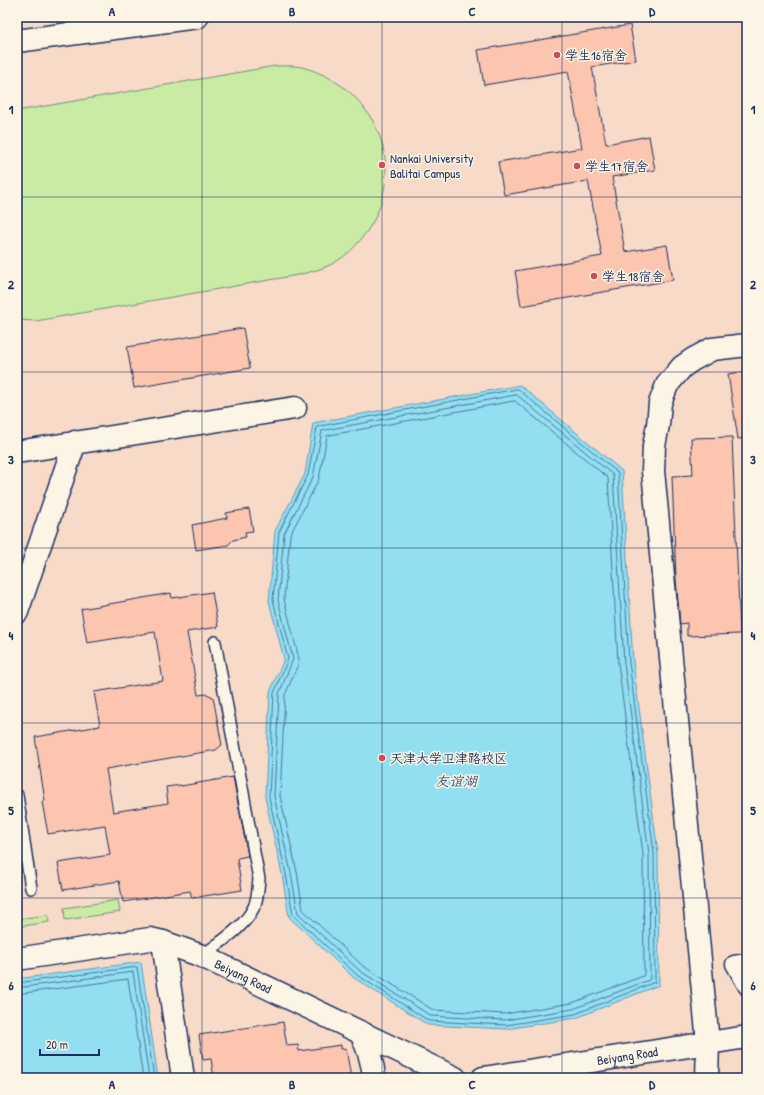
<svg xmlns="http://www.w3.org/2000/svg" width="764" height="1095" font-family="'Patrick Hand','LXGW WenKai TC',sans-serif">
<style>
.built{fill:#f8dac8}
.green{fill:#c9eba3;stroke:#728d80}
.water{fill:#92dff2;stroke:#6299b7}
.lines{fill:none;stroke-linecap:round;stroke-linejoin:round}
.shore{stroke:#4b7599;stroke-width:1}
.building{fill:#fcc5b0;stroke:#1b2f5e}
.service-casing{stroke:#1b2f5e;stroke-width:14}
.pedestrian-casing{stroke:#1b2f5e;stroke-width:19}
.minor-casing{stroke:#1b2f5e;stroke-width:25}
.tertiary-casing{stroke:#1b2f5e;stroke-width:25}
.service{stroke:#fcf5e5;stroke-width:11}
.pedestrian{stroke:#fcf5e5;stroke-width:16}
.minor{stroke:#fcf5e5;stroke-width:22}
.tertiary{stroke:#fcf5e5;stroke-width:22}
.grid{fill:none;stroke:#1b2f5e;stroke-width:1;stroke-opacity:0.55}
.poi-dot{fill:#d1495b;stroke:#fcf5e5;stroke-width:1.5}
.labels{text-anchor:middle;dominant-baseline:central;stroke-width:3;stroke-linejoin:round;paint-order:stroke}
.poi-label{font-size:13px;fill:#1b2f5e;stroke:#fcf5e5;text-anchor:start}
.street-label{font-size:13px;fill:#1b2f5e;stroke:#fcf5e5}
.water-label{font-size:14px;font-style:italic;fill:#33527c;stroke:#fcf5e5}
.neatline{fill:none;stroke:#1b2f5e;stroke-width:1.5}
.grid-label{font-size:13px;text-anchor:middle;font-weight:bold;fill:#1b2f5e}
</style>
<rect width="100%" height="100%" fill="#fce7d5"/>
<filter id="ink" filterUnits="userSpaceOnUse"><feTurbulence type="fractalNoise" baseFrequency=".025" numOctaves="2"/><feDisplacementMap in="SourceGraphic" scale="8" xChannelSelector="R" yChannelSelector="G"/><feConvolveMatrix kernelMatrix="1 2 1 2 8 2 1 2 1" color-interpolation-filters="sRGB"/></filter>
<g filter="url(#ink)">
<!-- built -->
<path class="built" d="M 17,17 L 747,17 L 747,1078 L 17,1078 Z"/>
<!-- green -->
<path class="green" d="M 275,66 C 283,66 294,65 302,67 C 370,85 406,156 374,220 C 364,238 349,256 330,265 C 320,270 309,272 298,275 L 36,321 L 17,320 L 17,111 Z
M 118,900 L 120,912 L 65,920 L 64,908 Z
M 48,915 L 49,922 L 17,927 L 17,919 Z"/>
<!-- water -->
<path class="water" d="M 520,385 L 622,471 L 633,662 L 658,853 L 659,985 L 576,1018 L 506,1029 L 428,1025 L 354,978 L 289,917 L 282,874 L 265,797 L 270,692 L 284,659 L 269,601 L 275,531 L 305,474 L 313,423 Z
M 141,962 L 158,1078 L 17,1078 L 17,979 Z"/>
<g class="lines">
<!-- shore -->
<path class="shore" d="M 518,389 L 618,473 L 629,662 L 654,853 L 655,982 L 575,1014 L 506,1025 L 429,1021 L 357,975 L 293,915 L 286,874 L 269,797 L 274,693 L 288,659 L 273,600 L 279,532 L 308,475 L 317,427 Z
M 517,395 L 613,475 L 624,663 L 649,854 L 650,978 L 649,980 L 573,1009 L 505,1020 L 431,1016 L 360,971 L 298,913 L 291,873 L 274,796 L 279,694 L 293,659 L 278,600 L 284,534 L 313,477 L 322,431 Z
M 515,401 L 608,478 L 618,663 L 643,854 L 644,974 L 643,976 L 572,1003 L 505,1014 L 433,1010 L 363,966 L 303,910 L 297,872 L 280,796 L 285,695 L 298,665 L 299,659 L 284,599 L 290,535 L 319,479 L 327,436 Z
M 17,983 L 137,967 L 154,1078
M 17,988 L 133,972 L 149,1078
M 17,994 L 128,979 L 143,1078"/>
</g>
<!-- building -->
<path class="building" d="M 630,25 L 636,60 L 592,67 L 606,144 L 649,136 L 655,170 L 612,177 L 625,252 L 667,245 L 673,280 L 521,306 L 515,271 L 602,256 L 588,181 L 504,195 L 498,162 L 582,148 L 568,71 L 484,85 L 478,50 Z
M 243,328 L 250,368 L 134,388 L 127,347 Z
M 747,371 L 747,438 L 738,439 L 728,374 Z
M 732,437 L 740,634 L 687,636 L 687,623 L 680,624 L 676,579 L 672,476 L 693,475 L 691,438 Z
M 249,509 L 253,531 L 245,532 L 246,537 L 233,540 L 228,545 L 196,550 L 192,525 L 227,518 L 226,513 Z
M 212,592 L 218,627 L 187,632 L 198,695 L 207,694 L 213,697 L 222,745 L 216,750 L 106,769 L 113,812 L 168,803 L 166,787 L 181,785 L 181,786 L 233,777 L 248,856 L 238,858 L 237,859 L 242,890 L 192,898 L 190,891 L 123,902 L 119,881 L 63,890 L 58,863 L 110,855 L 105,825 L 48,834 L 42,802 L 45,801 L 35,737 L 100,726 L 94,692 L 163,681 L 155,632 L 87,643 L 81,609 L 171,593 L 172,598 Z
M 283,1022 L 287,1046 L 298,1045 L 299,1051 L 341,1045 L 341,1049 L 346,1048 L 351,1078 L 214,1078 L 211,1059 L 203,1060 L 199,1035 Z"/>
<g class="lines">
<!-- service casing -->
<g class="service-casing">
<path id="service" d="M 17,795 L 31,888
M 202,956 C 220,942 244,928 254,907 C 258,898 258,888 259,879 L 215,642"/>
</g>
<!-- pedestrian casing -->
<g class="pedestrian-casing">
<path id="pedestrian" d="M 747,962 L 734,964 L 747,987"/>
</g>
<!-- minor casing -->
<g class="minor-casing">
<path id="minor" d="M 17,452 L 295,408
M 17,612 L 75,442
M 163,942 L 183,1078
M 361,1033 C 368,1048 373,1062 374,1078
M 707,1078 L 708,1043 L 653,471 L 654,446 L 658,425 L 660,403 L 667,385 L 682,367 L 692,360 L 712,349 L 747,345"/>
</g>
<!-- tertiary casing -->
<g class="tertiary-casing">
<g id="tertiary">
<path d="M 17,41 L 197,17"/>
<path id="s1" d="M 17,959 L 150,939 L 163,942 L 202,956 L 455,1078"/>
<path id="s2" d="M 483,1078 L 747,1037"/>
</g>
</g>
<!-- service -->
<use href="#service" class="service"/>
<!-- pedestrian -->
<use href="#pedestrian" class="pedestrian"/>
<!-- minor -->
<use href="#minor" class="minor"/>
<!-- tertiary -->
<use href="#tertiary" class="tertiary"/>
</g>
</g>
<!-- grid -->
<path class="grid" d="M 202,17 L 202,1078M 382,17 L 382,1078M 562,17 L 562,1078M 17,197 L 747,197M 17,372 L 747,372M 17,548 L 747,548M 17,723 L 747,723M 17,898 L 747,898"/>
<!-- markers -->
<g class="poi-dot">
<circle cx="557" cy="55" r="4"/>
<circle cx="382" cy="165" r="4"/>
<circle cx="577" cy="166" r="4"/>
<circle cx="594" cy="276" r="4"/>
<circle cx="382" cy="758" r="4"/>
</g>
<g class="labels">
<!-- poi labels -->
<g class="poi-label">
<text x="565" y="55">学生16宿舍</text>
<text x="390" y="158">Nankai University<tspan x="390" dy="15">Balitai Campus</tspan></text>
<text x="585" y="166">学生17宿舍</text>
<text x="602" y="276">学生18宿舍</text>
<text x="390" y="758">天津大学卫津路校区</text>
</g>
<!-- street labels -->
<g class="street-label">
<text stroke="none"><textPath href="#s1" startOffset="235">Beiyang Road</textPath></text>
<text stroke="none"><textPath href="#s2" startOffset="146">Beiyang Road</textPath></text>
</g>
<!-- water labels -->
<g class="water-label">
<text x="456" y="780">友谊湖</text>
</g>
</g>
<!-- margin -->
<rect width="764" height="1095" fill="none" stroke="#fcf5e5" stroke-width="44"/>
<!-- scale -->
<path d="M40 1049v6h59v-6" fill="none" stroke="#1b2f5e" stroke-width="2"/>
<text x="46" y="1049" font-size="12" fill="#1b2f5e" stroke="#fcf5e5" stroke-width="3" paint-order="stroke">20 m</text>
<rect x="22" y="22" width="720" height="1051" class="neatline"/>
<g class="grid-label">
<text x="112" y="16">A</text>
<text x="292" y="16">B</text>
<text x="472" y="16">C</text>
<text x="652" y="16">D</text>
<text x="11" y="114">1</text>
<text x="753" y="114">1</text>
<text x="11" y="289">2</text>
<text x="753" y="289">2</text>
<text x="11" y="464">3</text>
<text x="753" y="464">3</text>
<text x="11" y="640">4</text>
<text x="753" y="640">4</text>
<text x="11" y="815">5</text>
<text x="753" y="815">5</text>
<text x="11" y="990">6</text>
<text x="753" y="990">6</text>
<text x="112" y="1089">A</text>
<text x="292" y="1089">B</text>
<text x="472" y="1089">C</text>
<text x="652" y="1089">D</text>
</g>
</svg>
